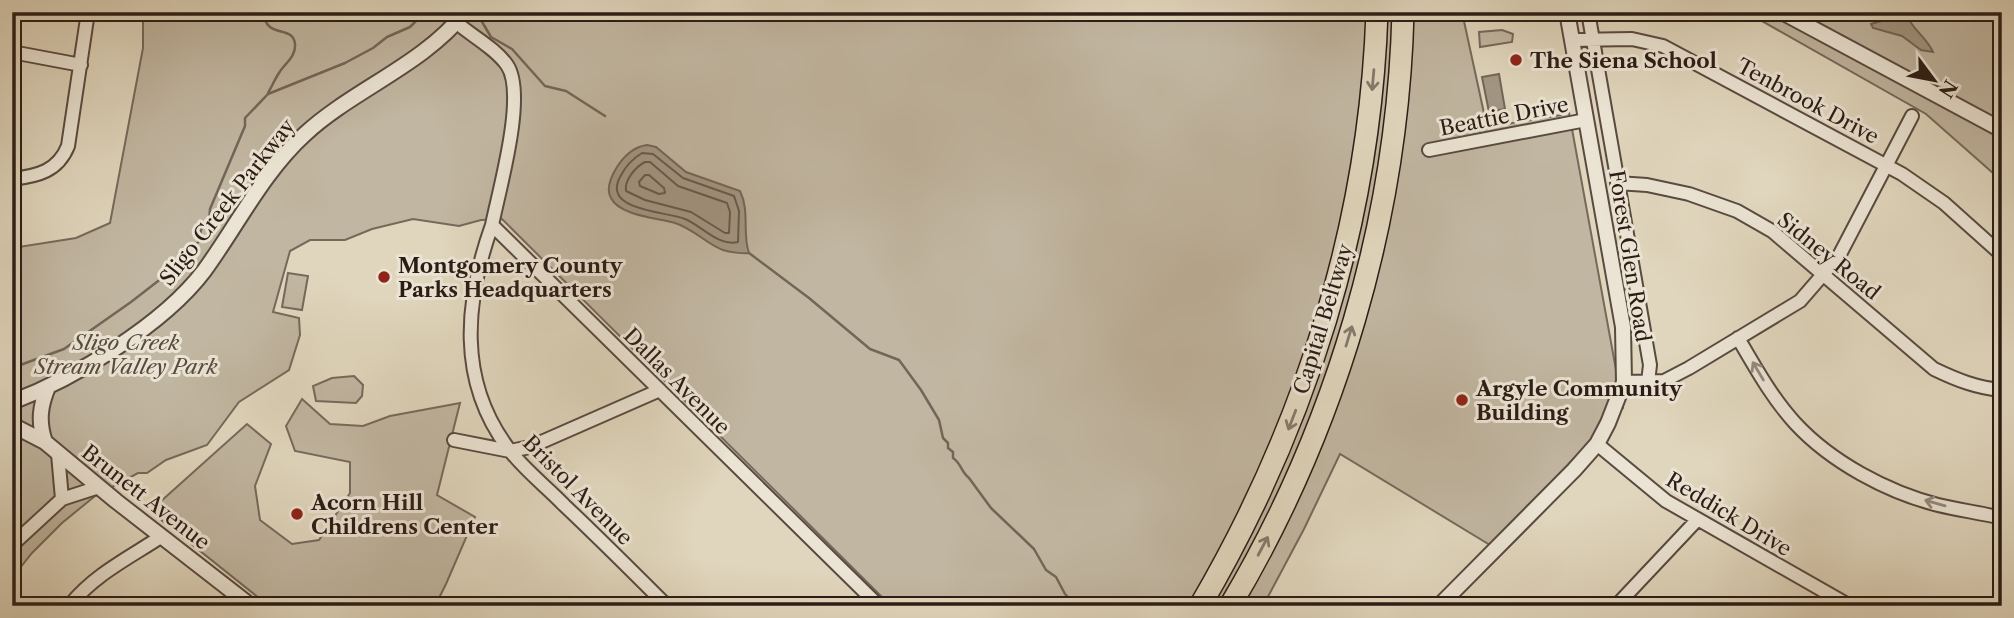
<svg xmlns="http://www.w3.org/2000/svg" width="2014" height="618" font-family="'Libre Caslon Text',serif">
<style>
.green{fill:#c1b6a1;stroke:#76695c;stroke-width:2}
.water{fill:#a39784;stroke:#736658;stroke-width:2}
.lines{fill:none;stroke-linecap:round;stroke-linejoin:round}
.shore{stroke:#685a4d;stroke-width:2}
.stream{stroke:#736658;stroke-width:2.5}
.minor-casing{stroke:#594a40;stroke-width:16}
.tertiary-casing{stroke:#594a40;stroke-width:18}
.motorway-casing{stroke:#2c1c16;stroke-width:24}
.minor{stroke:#ebe4d4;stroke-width:12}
.tertiary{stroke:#ebe4d4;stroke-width:14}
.motorway{stroke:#e0d6bd;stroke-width:21}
.oneway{stroke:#86796a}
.oneway2{stroke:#958a7e}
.poi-dot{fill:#8f2418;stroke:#ebe4d4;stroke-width:2.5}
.labels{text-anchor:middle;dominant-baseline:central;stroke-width:6;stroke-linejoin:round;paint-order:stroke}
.poi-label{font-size:21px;font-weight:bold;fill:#2c1c16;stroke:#ebe4d4;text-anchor:start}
.street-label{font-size:21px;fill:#2c1c16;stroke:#ebe4d4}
.park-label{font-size:21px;font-style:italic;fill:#594a40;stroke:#ebe4d4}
</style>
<rect width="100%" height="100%" fill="#e0d6bd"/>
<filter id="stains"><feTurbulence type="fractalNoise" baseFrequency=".00286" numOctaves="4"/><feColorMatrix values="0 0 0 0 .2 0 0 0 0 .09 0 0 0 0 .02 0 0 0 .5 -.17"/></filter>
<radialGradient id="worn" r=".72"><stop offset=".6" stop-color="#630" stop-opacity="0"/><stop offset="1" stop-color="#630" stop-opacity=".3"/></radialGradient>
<!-- green -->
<path class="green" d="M 143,12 L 1462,12 L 1487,127 L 1561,115 L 1568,107 L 1623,408 L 1490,545 L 1340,454 L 1304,529 L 1263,606 L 891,606 L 502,219 L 481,220 L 459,226 L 413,219 L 372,229 L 345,240 L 310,240 L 290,251 L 273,312 L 299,318 L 300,335 L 289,370 L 239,402 L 207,445 L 166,460 L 147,473 L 138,473 L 95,496 L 62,523 L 32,553 L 12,578 L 12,248 L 76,238 L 110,223 L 143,48 Z
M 1746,12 L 2002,12 L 2002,181 L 1926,114 Z
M 1502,30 L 1513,34 L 1512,42 L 1480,47 L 1479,32 Z
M 288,273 L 308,276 L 302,310 L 282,307 Z
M 354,376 L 363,385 L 362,396 L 356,403 L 316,401 L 313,386 L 332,378 Z
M 302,399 L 330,424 L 363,426 L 390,416 L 460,403 L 437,495 L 475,517 L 446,584 L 435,606 L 269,606 L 150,511 L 247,424 L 271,444 L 255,486 L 260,520 L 292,544 L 319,540 L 350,493 L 350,462 L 295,451 L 286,426 Z"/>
<!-- water -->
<path class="water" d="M 1890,12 L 1905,12 C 1911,29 1926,36 1933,52 L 1921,50 L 1902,36 L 1873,28 L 1871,24 L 1889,19 Z
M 1499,74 L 1505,109 L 1489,112 L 1482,77 Z
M 647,145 L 656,147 L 686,172 L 740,191 C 750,211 742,234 749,253 C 743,254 729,252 723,250 C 708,245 694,229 675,223 C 658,218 620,216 611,198 C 605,188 612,175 617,167 C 624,156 633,147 647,145 Z"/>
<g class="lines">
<!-- shore -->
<path class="shore" d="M 642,153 L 653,154 L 683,178 L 734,196 L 739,211 L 738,242 C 719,247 702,226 685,219 C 665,211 602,211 620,177 C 625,167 632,159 642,153 Z
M 645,162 L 650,162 L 678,186 L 727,203 L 730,212 L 729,233 L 725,233 L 691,212 L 645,200 L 626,191 C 624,181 635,167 645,162 Z
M 645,175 L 649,175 L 664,188 L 665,193 L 659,194 L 640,186 L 639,182 Z"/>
<!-- stream -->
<path class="stream" d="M 263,12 C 266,40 293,24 295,44 C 296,57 285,63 279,73 C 275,79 272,86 268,93
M 480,12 L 481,20 L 491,37 L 512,49 L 545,86 L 566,91 L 605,116
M 1987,12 L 2002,32
M 1997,113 L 2002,102
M 749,253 L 809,298 L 870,349 L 899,360 L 921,390 L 939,420 L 943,438 L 948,443 L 948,448 L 953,452 L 953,458 C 961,463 961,472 969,478 L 991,508 L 1034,549 L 1046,570 L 1056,577 L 1065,594 L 1076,606
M 12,368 L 64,349 L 131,302 L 180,264 L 200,240 L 201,229 L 209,223 L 210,209 L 245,126 L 245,118 L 268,94 L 345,63 L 373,48 L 387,37 L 410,27 L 425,12"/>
<!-- minor casing -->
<g class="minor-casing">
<path id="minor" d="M 1588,12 L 1650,365 L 1648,382
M 457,23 C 472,36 495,48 507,65 C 527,94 499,190 492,225 L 879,606
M 1572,40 L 1632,39 L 1663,46 L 1902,174 L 1944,203 L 2002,255
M 12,52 L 81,65
M 1429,150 L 1586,120
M 12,179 C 38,176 58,171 68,146 L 88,12
M 1617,183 L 1647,185 L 1689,194 L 1737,211 L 1772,231 L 1934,369 C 1957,380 1977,388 2002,390
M 492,225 C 465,301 457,380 508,448 C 523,469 546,486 564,505 C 599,538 633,572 667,606
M 1738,338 C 1755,367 1772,398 1795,423 C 1831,462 1887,492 1938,505 C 1959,510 1981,513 2002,518
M 1624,382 L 1664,381 L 1689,368 L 1800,301 L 1839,256 L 1912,116
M 454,440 L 510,451 L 530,447 L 660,390
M 1597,444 L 1666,501 L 1850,606
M 58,454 L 62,499
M 12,545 L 62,499 L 99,487
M 70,605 C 95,574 129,558 162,536
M 1616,606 L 1697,520"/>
</g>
<!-- tertiary casing -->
<g class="tertiary-casing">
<path id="tertiary" d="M 1782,12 L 2002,130
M 12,402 C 75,378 163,325 204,271 C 237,226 263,172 305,134 C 354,89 423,65 465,12
M 12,425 L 45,442 L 116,501 L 251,606
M 45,442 C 38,422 40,406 48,387
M 1439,606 L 1574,470 L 1597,444 L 1608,423 L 1624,382 L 1623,327 L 1567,12"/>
</g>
<!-- motorway casing -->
<g class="motorway-casing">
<path id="motorway" d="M 1200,606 C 1306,425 1370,222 1377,12
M 1230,606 C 1336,428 1398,219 1403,12"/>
</g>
<!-- minor -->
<use href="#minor" class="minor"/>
<!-- tertiary -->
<use href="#tertiary" class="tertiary"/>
<!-- motorway -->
<use href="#motorway" class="motorway"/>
</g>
<!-- one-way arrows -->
<defs><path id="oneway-shaft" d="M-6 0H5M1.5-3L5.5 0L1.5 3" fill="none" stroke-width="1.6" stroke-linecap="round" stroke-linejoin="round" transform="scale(1.75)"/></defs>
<g class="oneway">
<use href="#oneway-shaft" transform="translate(1373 80) rotate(95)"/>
<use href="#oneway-shaft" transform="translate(1349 336) rotate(-73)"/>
<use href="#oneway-shaft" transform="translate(1292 420) rotate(111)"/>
<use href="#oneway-shaft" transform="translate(1263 546) rotate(-62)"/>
</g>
<g class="oneway2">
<use href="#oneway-shaft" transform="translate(1758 371) rotate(-121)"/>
<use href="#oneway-shaft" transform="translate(1935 503) rotate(-164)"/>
</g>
<!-- markers -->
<g class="poi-dot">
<circle cx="1516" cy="60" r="7"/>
<circle cx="384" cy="277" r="7"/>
<circle cx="1462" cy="400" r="7"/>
<circle cx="297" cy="514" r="7"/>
</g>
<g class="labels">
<!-- poi labels -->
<g class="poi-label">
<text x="1530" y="60">The Siena School</text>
<text x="398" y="265">Montgomery County<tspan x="398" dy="24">Parks Headquarters</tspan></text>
<text x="1476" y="388">Argyle Community<tspan x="1476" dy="24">Building</tspan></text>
<text x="311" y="502">Acorn Hill<tspan x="311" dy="24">Childrens Center</tspan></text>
</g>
<!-- street labels -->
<g class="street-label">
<text transform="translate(1808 101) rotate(28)">Tenbrook Drive</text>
<text transform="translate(1504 116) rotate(-11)">Beattie Drive</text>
<text transform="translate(227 202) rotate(-52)">Sligo Creek Parkway</text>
<text transform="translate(1630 256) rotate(81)">Forest Glen Road</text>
<text transform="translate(1829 256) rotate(39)">Sidney Road</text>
<text transform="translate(1323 319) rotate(-73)">Capital Beltway</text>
<text transform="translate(677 381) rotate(45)">Dallas Avenue</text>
<text transform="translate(578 490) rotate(45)">Bristol Avenue</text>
<text transform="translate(146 497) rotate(38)">Brunett Avenue</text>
<text transform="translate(1729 514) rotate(31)">Reddick Drive</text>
</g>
<!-- park labels -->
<g class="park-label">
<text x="126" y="342">Sligo Creek<tspan x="126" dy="24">Stream Valley Park</tspan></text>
</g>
</g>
<!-- margin -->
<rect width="2014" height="618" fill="none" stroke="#e0d6bd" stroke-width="42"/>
<rect x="14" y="14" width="1986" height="590" fill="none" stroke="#2c1c16" stroke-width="3.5"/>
<rect x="21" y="21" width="1972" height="576" fill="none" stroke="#2c1c16" stroke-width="2"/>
<!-- north arrow -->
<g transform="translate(1934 80) rotate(122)" stroke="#ebe4d4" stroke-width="5" paint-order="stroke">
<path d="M0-5L12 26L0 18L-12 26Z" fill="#2c1c16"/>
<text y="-10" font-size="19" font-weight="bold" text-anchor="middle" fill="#2c1c16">N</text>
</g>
<rect width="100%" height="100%" filter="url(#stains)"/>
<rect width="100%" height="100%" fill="url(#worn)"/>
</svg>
